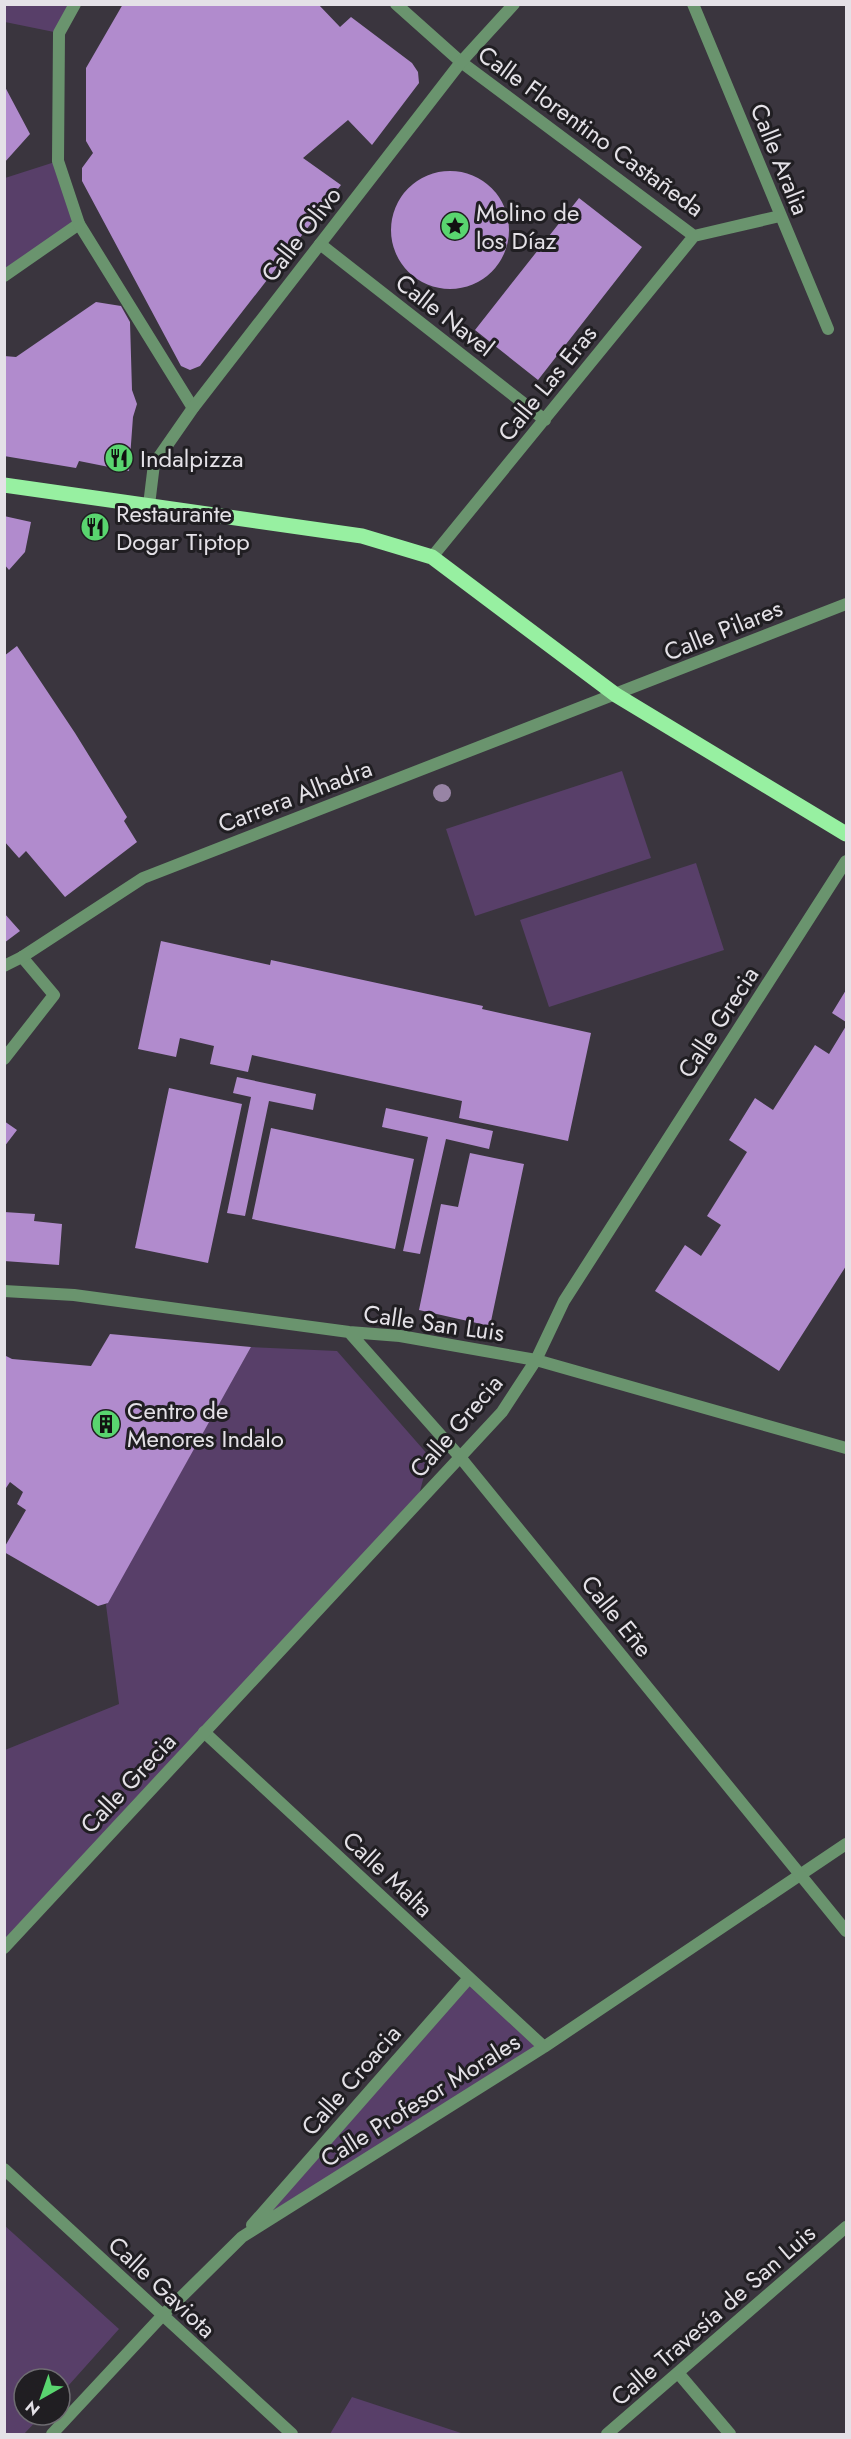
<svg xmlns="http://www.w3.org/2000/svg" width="851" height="2439" font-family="Jost,sans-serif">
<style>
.green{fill:#583f69}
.building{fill:#b18bcd}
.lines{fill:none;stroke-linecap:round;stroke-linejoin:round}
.service{stroke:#6a946e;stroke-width:12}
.pedestrian{stroke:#6a946e;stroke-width:12}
.minor{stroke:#6a946e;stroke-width:12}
.tertiary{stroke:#6a946e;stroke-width:12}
.primary{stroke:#97f0a1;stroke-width:15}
.tree{fill:#9884a5}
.labels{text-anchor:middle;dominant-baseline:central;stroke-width:6;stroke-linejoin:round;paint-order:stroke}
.street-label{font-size:24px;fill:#e4e1e7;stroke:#201e22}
.poi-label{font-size:24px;fill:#e4e1e7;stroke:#201e22;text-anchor:start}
</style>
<rect width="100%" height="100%" fill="#3a353e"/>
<!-- green -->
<path class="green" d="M 4,5 L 75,5 L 59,33 L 5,22 Z
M 58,161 L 79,224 L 5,276 L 5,178 Z
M 622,771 L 651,858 L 475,916 L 446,829 Z
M 696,863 L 724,950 L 549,1007 L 520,920 Z
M 251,1347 L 337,1351 L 429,1456 L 417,1503 L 5,1953 L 5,1750 L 119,1704 L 106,1605 Z
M 469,1978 L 544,2047 L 242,2237 Z
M 4,2225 L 119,2329 L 60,2395 L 60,2379 L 24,2379 L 24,2415 L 42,2415 L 24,2434 L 5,2434 Z
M 352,2397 L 464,2434 L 330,2434 Z"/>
<!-- building -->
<path class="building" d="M 123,4 L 318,4 L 340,27 L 351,17 L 412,63 L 418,72 L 419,83 L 372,145 L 348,120 L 303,158 L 341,185 L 200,366 L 190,370 L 181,366 L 82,181 L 82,168 L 93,153 L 86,141 L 86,68 Z
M 4,85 L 30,134 L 4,163 Z
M391 230a59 59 0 1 1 118 0a59 59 0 1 1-118 0Z
M 579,198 L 642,247 L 538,380 L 475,330 Z
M 96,302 L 121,306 L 130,322 L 132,390 L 137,404 L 133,417 L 129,471 L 79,461 L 76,468 L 4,456 L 4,356 L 16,357 Z
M 4,516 L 31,522 L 25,552 L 9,570 L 4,564 Z
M 17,646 L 75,733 L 127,817 L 124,821 L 137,842 L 65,897 L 26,851 L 19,858 L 4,841 L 4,656 Z
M 4,913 L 20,931 L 4,943 Z
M 161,941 L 270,965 L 271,960 L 483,1006 L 482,1009 L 591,1033 L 568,1141 L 459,1118 L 462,1101 L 252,1055 L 248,1072 L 210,1064 L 214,1046 L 180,1038 L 176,1057 L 138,1049 Z
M 846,990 L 846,1022 L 832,1013 Z
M 846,1026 L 846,1266 L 779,1371 L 655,1291 L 685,1245 L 701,1256 L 721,1225 L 707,1216 L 747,1152 L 729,1140 L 755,1098 L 773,1110 L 815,1045 L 829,1054 Z
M 237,1077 L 316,1094 L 313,1110 L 269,1101 L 245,1216 L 227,1213 L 251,1097 L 233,1093 Z
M 169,1088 L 242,1104 L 208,1263 L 135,1248 Z
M 386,1108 L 493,1131 L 489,1149 L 446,1139 L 420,1254 L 403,1251 L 428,1137 L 382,1127 Z
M 4,1121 L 17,1130 L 4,1147 Z
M 271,1128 L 414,1159 L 395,1249 L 252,1219 Z
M 470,1153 L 524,1164 L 490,1326 L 419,1310 L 441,1204 L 458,1207 Z
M 4,1212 L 35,1214 L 34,1221 L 62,1224 L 59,1265 L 4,1261 Z
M 110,1334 L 251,1347 L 108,1603 L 98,1606 L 4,1552 L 4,1548 L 26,1510 L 17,1504 L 23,1492 L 10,1482 L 4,1491 L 4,1355 L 12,1359 L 91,1366 Z"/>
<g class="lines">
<!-- service -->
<path class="service" d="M 4,1059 L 54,995 L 22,957"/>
<!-- pedestrian -->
<path class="pedestrian" d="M 4,276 L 79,224"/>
<!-- minor -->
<path class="minor" d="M 75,4 L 59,33 L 58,161 L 79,224 L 193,408
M 396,4 L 461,62 L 694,236 L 780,216
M 693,4 L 828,329
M 320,244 L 545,420
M 432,557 L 694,236
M 536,1360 L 564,1301 L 846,861
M 204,1732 L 544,2047
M 4,2169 L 292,2434
M 252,2225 L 469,1978
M 679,2374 L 730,2434
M 52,2434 L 162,2316 L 242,2237 L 544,2047 L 846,1844
M 607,2434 L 846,2227"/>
<!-- tertiary -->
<path class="tertiary" d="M 149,505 L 154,464 L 193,408 L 461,62 L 514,4
M 4,966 L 22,957 L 143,878 L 846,604
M 4,1291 L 74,1295 L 349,1332 L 400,1336 L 536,1360 L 846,1448
M 349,1332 L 460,1457 L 846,1931
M 4,1948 L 502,1412 L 536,1360"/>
<!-- primary -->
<path class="primary" d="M 4,485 L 362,536 L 432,557 L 616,695 L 846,834"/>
</g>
<!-- trees -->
<circle class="tree" cx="442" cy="793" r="9"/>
<!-- icons -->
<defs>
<g id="sight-disc" transform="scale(1.5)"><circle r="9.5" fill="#59d56f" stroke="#201e22"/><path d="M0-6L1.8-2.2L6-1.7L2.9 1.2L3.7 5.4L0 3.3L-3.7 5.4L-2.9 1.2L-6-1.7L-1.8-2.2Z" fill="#111"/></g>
<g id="restaurant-disc" transform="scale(1.5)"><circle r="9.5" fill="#59d56f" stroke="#201e22"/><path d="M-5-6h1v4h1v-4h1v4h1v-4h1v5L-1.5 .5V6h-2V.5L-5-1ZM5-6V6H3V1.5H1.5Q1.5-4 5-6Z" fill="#111"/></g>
<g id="building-disc" transform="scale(1.5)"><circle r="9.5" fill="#59d56f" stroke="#201e22"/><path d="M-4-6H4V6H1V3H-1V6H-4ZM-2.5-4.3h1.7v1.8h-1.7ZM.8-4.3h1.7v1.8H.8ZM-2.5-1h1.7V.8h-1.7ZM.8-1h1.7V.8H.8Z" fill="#111"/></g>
</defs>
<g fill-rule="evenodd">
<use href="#sight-disc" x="455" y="226"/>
<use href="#restaurant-disc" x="119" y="458"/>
<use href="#restaurant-disc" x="95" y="527"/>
<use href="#building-disc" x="106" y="1424"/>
</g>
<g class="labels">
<!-- street labels -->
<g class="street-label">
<text transform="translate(591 131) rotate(36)">Calle Florentino Castañeda</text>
<text transform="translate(780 159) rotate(68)">Calle Aralia</text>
<text transform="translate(301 234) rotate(-52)">Calle Olivo</text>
<text transform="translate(445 315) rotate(38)">Calle Navel</text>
<text transform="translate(547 383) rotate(-51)">Calle Las Eras</text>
<text transform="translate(723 630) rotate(-22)">Calle Pilares</text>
<text transform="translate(295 796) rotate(-21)">Carrera Alhadra</text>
<text transform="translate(718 1022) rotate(-57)">Calle Grecia</text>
<text transform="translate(434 1323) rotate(8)">Calle San Luis</text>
<text transform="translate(456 1426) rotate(-49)">Calle Grecia</text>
<text transform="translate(617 1616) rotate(51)">Calle Eñe</text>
<text transform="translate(128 1783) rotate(-47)">Calle Grecia</text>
<text transform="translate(388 1874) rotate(43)">Calle Malta</text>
<text transform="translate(351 2080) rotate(-49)">Calle Croacia</text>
<text transform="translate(420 2100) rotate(-32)">Calle Profesor Morales</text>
<text transform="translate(162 2287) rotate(43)">Calle Gaviota</text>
<text transform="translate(713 2315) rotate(-41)">Calle Travesía de San Luis</text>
</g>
<!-- poi labels -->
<g class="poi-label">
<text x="476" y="212">Molino de<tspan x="476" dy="28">los Díaz</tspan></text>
<text x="140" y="458">Indalpizza</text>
<text x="116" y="513">Restaurante<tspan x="116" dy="28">Dogar Tiptop</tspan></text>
<text x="127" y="1410">Centro de<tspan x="127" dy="28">Menores Indalo</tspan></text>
</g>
</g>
<!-- border -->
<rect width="851" height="2439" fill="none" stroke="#e4e1e7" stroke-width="12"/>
<!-- north arrow -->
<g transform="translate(42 2397) rotate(220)"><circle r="28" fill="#201e22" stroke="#6e6c71" stroke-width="1.5"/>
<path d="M0-4.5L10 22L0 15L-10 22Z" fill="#59d56f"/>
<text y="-9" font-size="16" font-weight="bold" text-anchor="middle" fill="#e4e1e7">N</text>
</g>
</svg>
